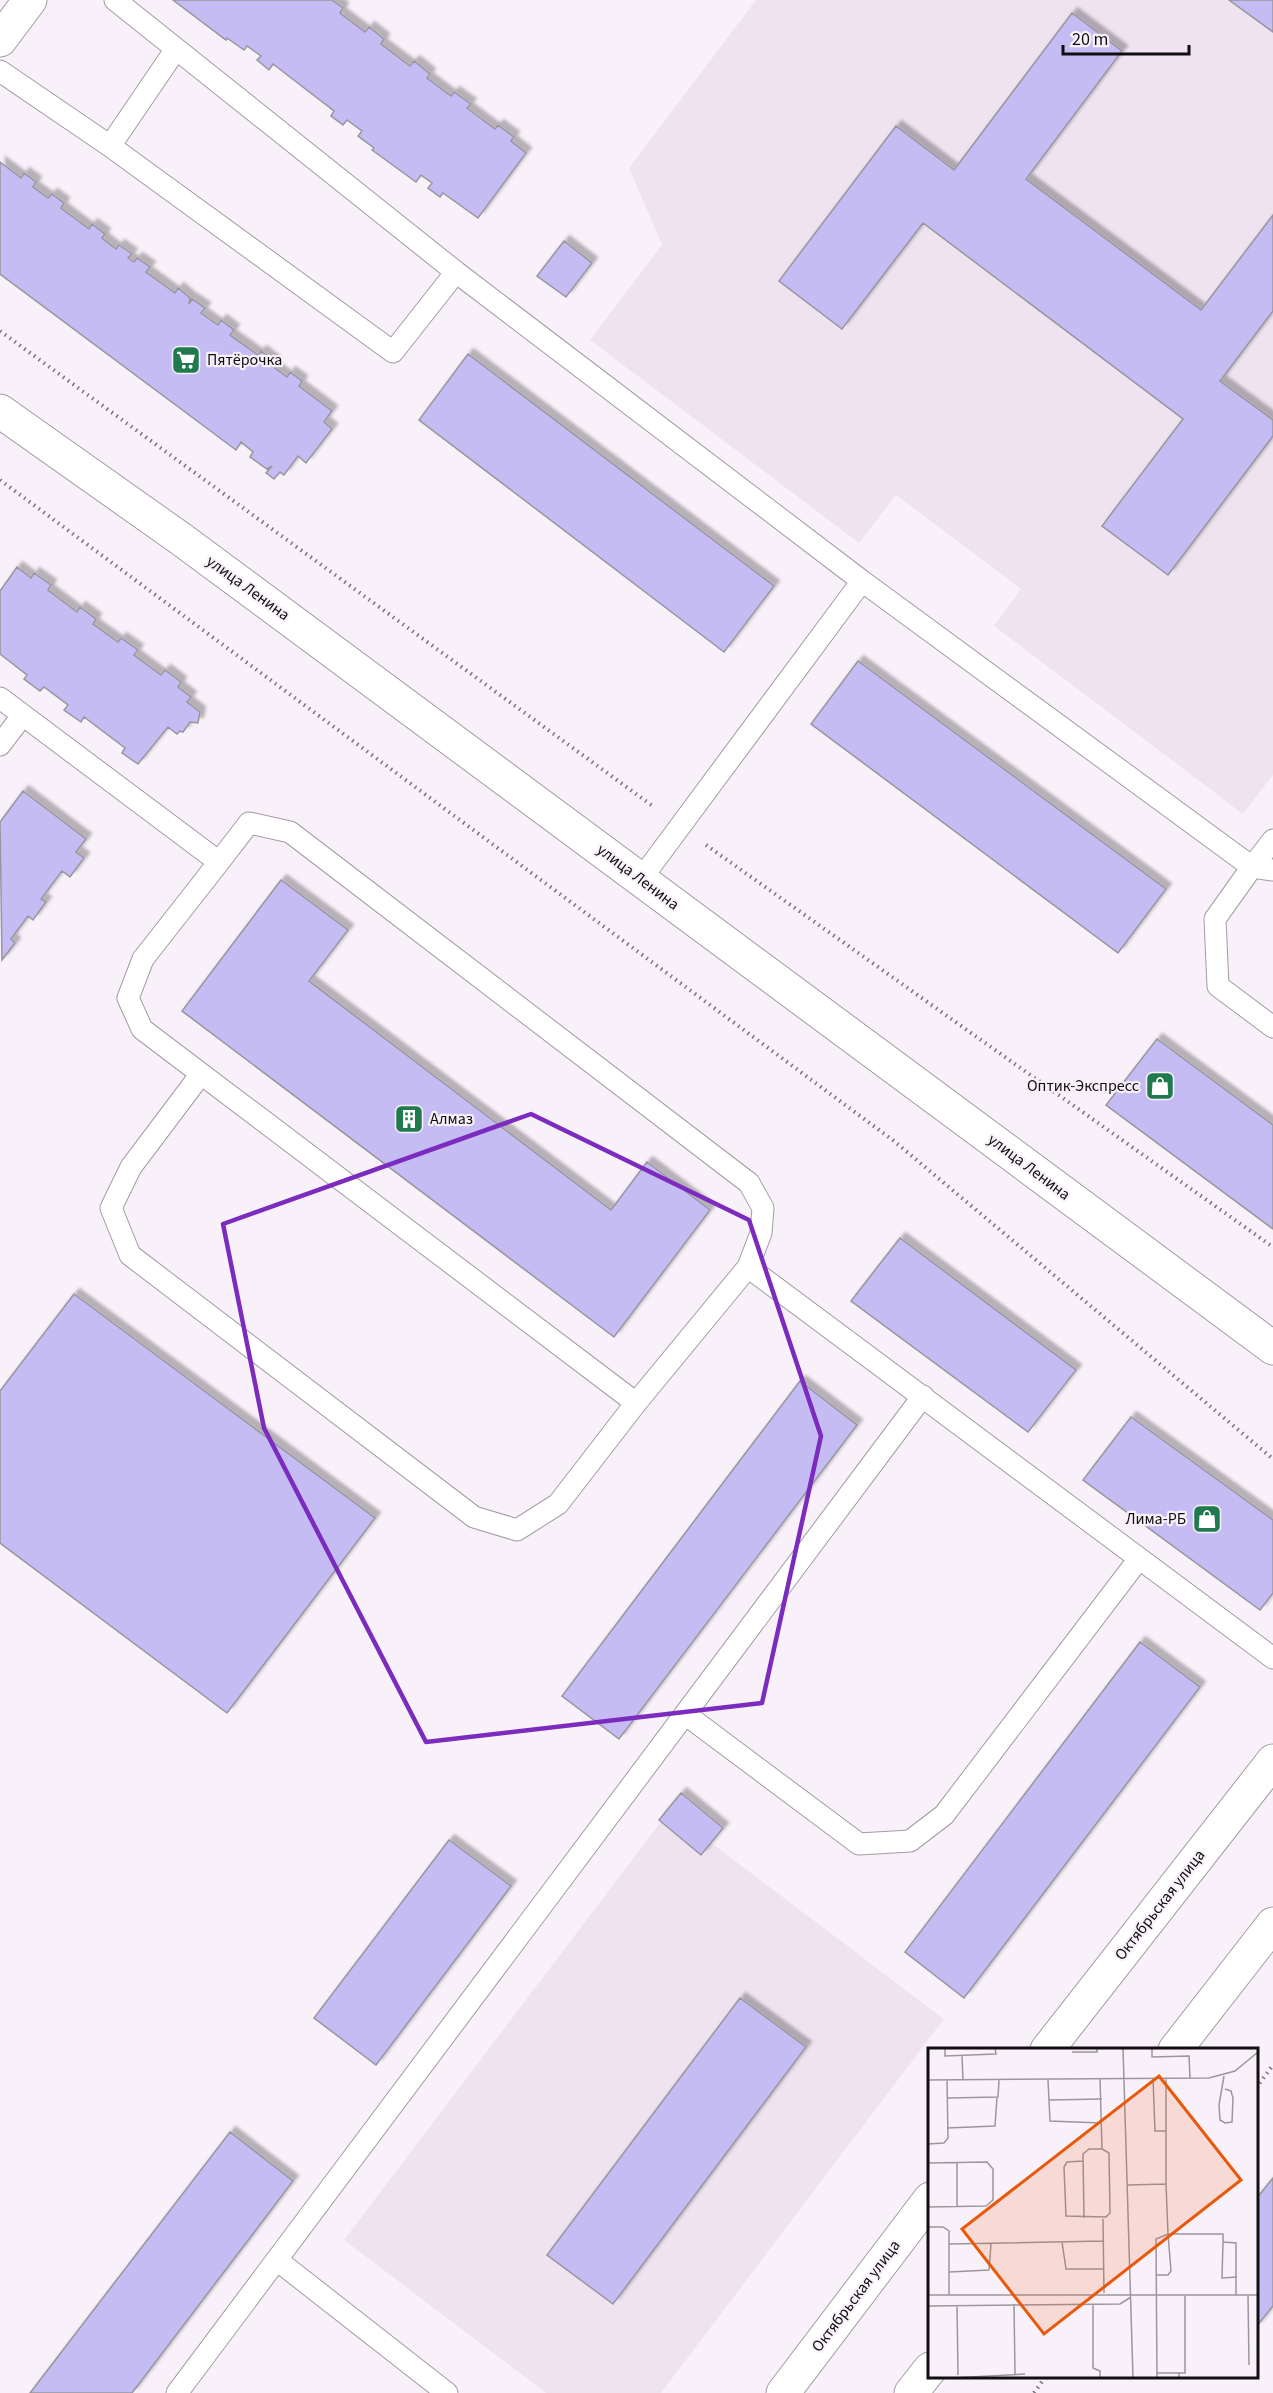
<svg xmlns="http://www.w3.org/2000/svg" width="1273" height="2393" font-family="'Source Sans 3',sans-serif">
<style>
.built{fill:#f0e3f0}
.building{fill:#c5bcf3;stroke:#97969f;stroke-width:1.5;filter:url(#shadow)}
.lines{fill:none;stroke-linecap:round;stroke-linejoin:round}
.service-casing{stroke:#a39ca3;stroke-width:23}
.minor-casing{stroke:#a39ca3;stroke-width:35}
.tertiary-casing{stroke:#a39ca3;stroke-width:35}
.path{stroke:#797479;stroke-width:4;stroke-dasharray:1.5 4.5;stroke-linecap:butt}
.service{stroke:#fff;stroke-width:21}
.minor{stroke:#fff;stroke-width:33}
.tertiary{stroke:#fff;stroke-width:33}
.marked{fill:none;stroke:#7b2cbf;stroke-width:4.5;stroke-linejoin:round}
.labels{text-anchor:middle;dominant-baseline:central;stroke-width:4.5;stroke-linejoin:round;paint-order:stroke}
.poi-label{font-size:16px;fill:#100e10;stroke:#f9f1f9;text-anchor:start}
.street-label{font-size:16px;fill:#100e10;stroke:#f9f1f9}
.inset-road{fill:none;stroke:#9c969c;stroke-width:1.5}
.view{fill:#e8590c;fill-opacity:0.15;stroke:#e8590c;stroke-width:3}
.inset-edge{fill:none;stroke:#100e10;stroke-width:3}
</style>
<defs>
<filter id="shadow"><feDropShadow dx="5.5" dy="-5.5" stdDeviation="1.5" flood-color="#0004"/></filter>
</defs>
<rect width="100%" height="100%" fill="#f9f1f9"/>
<!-- built -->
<path class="built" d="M 756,0 L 1273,0 L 1273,775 L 1243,814 L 994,626 L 1021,589 L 896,495 L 859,543 L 590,340 L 662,245 L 629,168 Z
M 669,1811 L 944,2019 L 661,2393 L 546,2393 L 344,2240 Z"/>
<!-- building -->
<path class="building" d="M 173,0 L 332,0 L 343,8 L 340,13 L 365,32 L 369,27 L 384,39 L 381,44 L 410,66 L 414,61 L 430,74 L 427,78 L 451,96 L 454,92 L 471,104 L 467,108 L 495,129 L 498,125 L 514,137 L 511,141 L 526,153 L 478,218 L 443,193 L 440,197 L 428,188 L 432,183 L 421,175 L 416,182 L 372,150 L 374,148 L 358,136 L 362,131 L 347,120 L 343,125 L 331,116 L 334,111 L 273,64 L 269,70 L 257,60 L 261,56 L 247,46 L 244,50 L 227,38 L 226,40 Z
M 1229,0 L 1273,0 L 1273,32 Z
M 1072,13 L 1122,51 L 1026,179 L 1201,310 L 1273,215 L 1273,311 L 1220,381 L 1273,420 L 1273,436 L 1168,575 L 1102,526 L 1183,419 L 923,223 L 842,329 L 779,281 L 896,126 L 954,170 Z
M 0,162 L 21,178 L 24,173 L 36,182 L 33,187 L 48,198 L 52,194 L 64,203 L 61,208 L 89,229 L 92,224 L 105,234 L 102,238 L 116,249 L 119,245 L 132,254 L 128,258 L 134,262 L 137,258 L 150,267 L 146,272 L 175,293 L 178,288 L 190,298 L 189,304 L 192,299 L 205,308 L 201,313 L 218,325 L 221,320 L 234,330 L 230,335 L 258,355 L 261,351 L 274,361 L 271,365 L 287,377 L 290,372 L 302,381 L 299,386 L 332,411 L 324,422 L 332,429 L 306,463 L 298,456 L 284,475 L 280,472 L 274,479 L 266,473 L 272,466 L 267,469 L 250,457 L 253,452 L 241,442 L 236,450 L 0,274 Z
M 564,241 L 592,263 L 566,297 L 537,276 Z
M 468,354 L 774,586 L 724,652 L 419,420 Z
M 17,567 L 31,578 L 34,573 L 51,585 L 48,590 L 77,612 L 80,607 L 96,619 L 93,624 L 118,642 L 121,638 L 138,650 L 134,655 L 161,675 L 165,670 L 181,682 L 178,687 L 191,697 L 187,702 L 200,712 L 198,723 L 190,722 L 183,732 L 180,731 L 177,734 L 168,727 L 138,764 L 122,753 L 125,748 L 84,717 L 81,722 L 64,710 L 68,705 L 44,687 L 40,691 L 24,679 L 27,675 L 0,654 L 0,591 Z
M 858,661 L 1166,889 L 1118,953 L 811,724 Z
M 23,791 L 86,839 L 76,852 L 84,858 L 70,877 L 62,871 L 41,899 L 46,902 L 33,920 L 28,916 L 11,939 L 15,943 L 2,960 L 0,822 Z
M 281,880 L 348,930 L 309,981 L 611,1210 L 647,1162 L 710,1210 L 614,1337 L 182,1011 Z
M 1157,1039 L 1273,1125 L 1273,1229 L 1106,1105 Z
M 900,1238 L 1076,1370 L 1028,1432 L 851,1301 Z
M 74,1294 L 375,1518 L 227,1713 L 0,1543 L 0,1391 Z
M 800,1381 L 857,1425 L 619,1739 L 562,1696 Z
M 1131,1417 L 1273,1520 L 1273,1593 L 1260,1610 L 1083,1480 Z
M 1140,1642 L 1200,1687 L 964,1998 L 905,1952 Z
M 681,1793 L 723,1828 L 701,1855 L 659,1820 Z
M 449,1840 L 511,1886 L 376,2065 L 314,2018 Z
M 740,1998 L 806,2047 L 613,2304 L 547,2255 Z
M 230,2132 L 293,2181 L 132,2393 L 30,2393 Z
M 1273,2178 L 1273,2306 L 1256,2327 L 1256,2199 Z"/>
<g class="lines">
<!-- service casing -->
<g class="service-casing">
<path id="service" d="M 115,0 L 456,272
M 0,71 L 110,146 L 393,352 L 456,272 L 862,581
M 110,146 L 176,49
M 0,698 L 219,862 L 249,823 L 290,832 L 749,1183 L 763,1208 L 761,1233 L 748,1267 L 636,1403 L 558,1504 L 517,1530 L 474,1517 L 130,1255 L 111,1208 L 131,1167 L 201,1074
M 0,745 L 22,716
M 219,862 L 143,959 L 128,998 L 142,1029 L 636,1403
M 1273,870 L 1252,867 L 1215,919 L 1218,986 L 1273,1027
M 641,879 L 862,581 L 1252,867 L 1273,840
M 748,1267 L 1273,1658
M 685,1714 L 859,1844 L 910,1841 L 944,1815 L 1138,1560
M 277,2260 L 447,2393
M 177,2393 L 923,1396"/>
</g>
<!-- minor casing -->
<g class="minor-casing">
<path id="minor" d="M 0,40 L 30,0"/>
</g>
<!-- tertiary casing -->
<g class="tertiary-casing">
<path id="tertiary" d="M 0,411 L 181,539 L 1273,1348
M 1047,2050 L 1273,1761
M 1175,2050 L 1273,1924
M 783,2393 L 930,2199
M 911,2393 L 930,2369"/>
</g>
<!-- path -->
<path class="path" d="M 0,331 L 654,807
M 0,480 L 894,1141 L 1273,1459
M 706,845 L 1273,1247
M 1256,2088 L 1273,2065
M 1034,2393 L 1046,2376"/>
<!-- service -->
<use href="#service" class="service"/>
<!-- minor -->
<use href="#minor" class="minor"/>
<!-- tertiary -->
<use href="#tertiary" class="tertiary"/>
</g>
<!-- marked area -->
<path class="marked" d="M 531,1114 L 749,1220 L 821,1436 L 762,1703 L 426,1742 L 264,1428 L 223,1224 Z"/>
<!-- icons -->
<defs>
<g id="supermarket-square" transform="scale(1.5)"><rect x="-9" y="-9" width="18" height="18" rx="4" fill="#217a4e" stroke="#f9f1f9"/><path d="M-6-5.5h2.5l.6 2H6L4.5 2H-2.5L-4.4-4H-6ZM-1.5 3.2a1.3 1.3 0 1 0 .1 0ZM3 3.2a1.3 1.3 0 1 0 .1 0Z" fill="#fff"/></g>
<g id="shop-square" transform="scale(1.5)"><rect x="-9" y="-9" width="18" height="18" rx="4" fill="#217a4e" stroke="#f9f1f9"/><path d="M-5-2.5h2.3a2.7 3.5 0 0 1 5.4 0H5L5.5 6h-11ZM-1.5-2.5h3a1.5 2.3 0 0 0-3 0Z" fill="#fff"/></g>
<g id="building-square" transform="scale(1.5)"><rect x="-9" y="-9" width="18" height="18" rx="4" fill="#217a4e" stroke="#f9f1f9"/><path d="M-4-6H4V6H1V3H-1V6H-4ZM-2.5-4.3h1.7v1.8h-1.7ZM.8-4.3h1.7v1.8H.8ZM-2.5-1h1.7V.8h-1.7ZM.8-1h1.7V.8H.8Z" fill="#fff"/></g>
</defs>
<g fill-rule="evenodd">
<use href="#supermarket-square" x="186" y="360"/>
<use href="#shop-square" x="1160" y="1086"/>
<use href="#building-square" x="409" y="1119"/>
<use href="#shop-square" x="1207" y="1519"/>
</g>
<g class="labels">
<!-- poi labels -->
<g class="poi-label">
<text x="207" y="360">Пятёрочка</text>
<text x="1139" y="1086" text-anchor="end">Оптик-Экспресс</text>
<text x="430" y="1119">Алмаз</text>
<text x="1186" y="1519" text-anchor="end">Лима-РБ</text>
</g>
<!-- street labels -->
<g class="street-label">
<text transform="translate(248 588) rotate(36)">улица Ленина</text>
<text transform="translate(638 877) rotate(37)">улица Ленина</text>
<text transform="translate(1029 1167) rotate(37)">улица Ленина</text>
<text transform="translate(1160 1905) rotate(-52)">Октябрьская улица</text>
<text transform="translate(856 2296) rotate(-53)">Октябрьская улица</text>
</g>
</g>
<!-- overview -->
<g transform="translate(928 2048)">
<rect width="330" height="330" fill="#f9f1f9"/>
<path class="inset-road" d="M 17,0 L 17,8 L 68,6 L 67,0M 195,0 L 205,330M 224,0 L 224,9 L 261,8 L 262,30M 144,4 L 169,4 L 169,0M 34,8 L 35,32M 296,28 L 291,57 L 292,72 L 297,75 L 304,74 L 305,50 L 303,43 L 297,41M 225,30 L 227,83 L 238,83 L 238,136M 0,32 L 281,30 L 307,23 L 330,4M 120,32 L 122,73 L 173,75M 19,50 L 70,49 L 71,32M 121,52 L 174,51M 19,80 L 67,78 L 69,49M 238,83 L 238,30M 0,96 L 16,95 L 20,90 L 19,32M 155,113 L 139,114 L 136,119 L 138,168 L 178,169 L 182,165 L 181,105 L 174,101 L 172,31M 0,115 L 59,114 L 65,121 L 65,152 L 58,158 L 0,159M 29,115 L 29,159M 200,137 L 238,136 L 240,186 L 295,186 L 295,194 L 308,195 L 308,247M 156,170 L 155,106 L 161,101 L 174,101M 175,171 L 176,245M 0,179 L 15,179 L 21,183 L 21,247M 134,194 L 138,221 L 176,221M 295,194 L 294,230 L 309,229M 21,196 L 175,193M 0,208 L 0,296M 21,224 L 61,222 L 63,196M 0,247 L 330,247M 320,247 L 321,317M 86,256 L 87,326M 165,256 L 165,320 L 172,323 L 172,330M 29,257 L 30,327M 1,258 L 192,256 L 203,249M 229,325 L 251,325M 23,330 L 97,326M 229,330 L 228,191 L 240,186 L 243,223 L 240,227 L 229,227M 251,330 L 251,325 L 257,325 L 257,248"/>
<path class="view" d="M 231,28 L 313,132 L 116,286 L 34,181 Z"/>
<rect width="330" height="330" class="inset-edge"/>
</g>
<!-- scale -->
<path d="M1063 45v9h126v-9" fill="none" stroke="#100e10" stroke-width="3"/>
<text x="1072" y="45" font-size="18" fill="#100e10" stroke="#f9f1f9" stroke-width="4.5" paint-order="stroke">20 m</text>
</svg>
